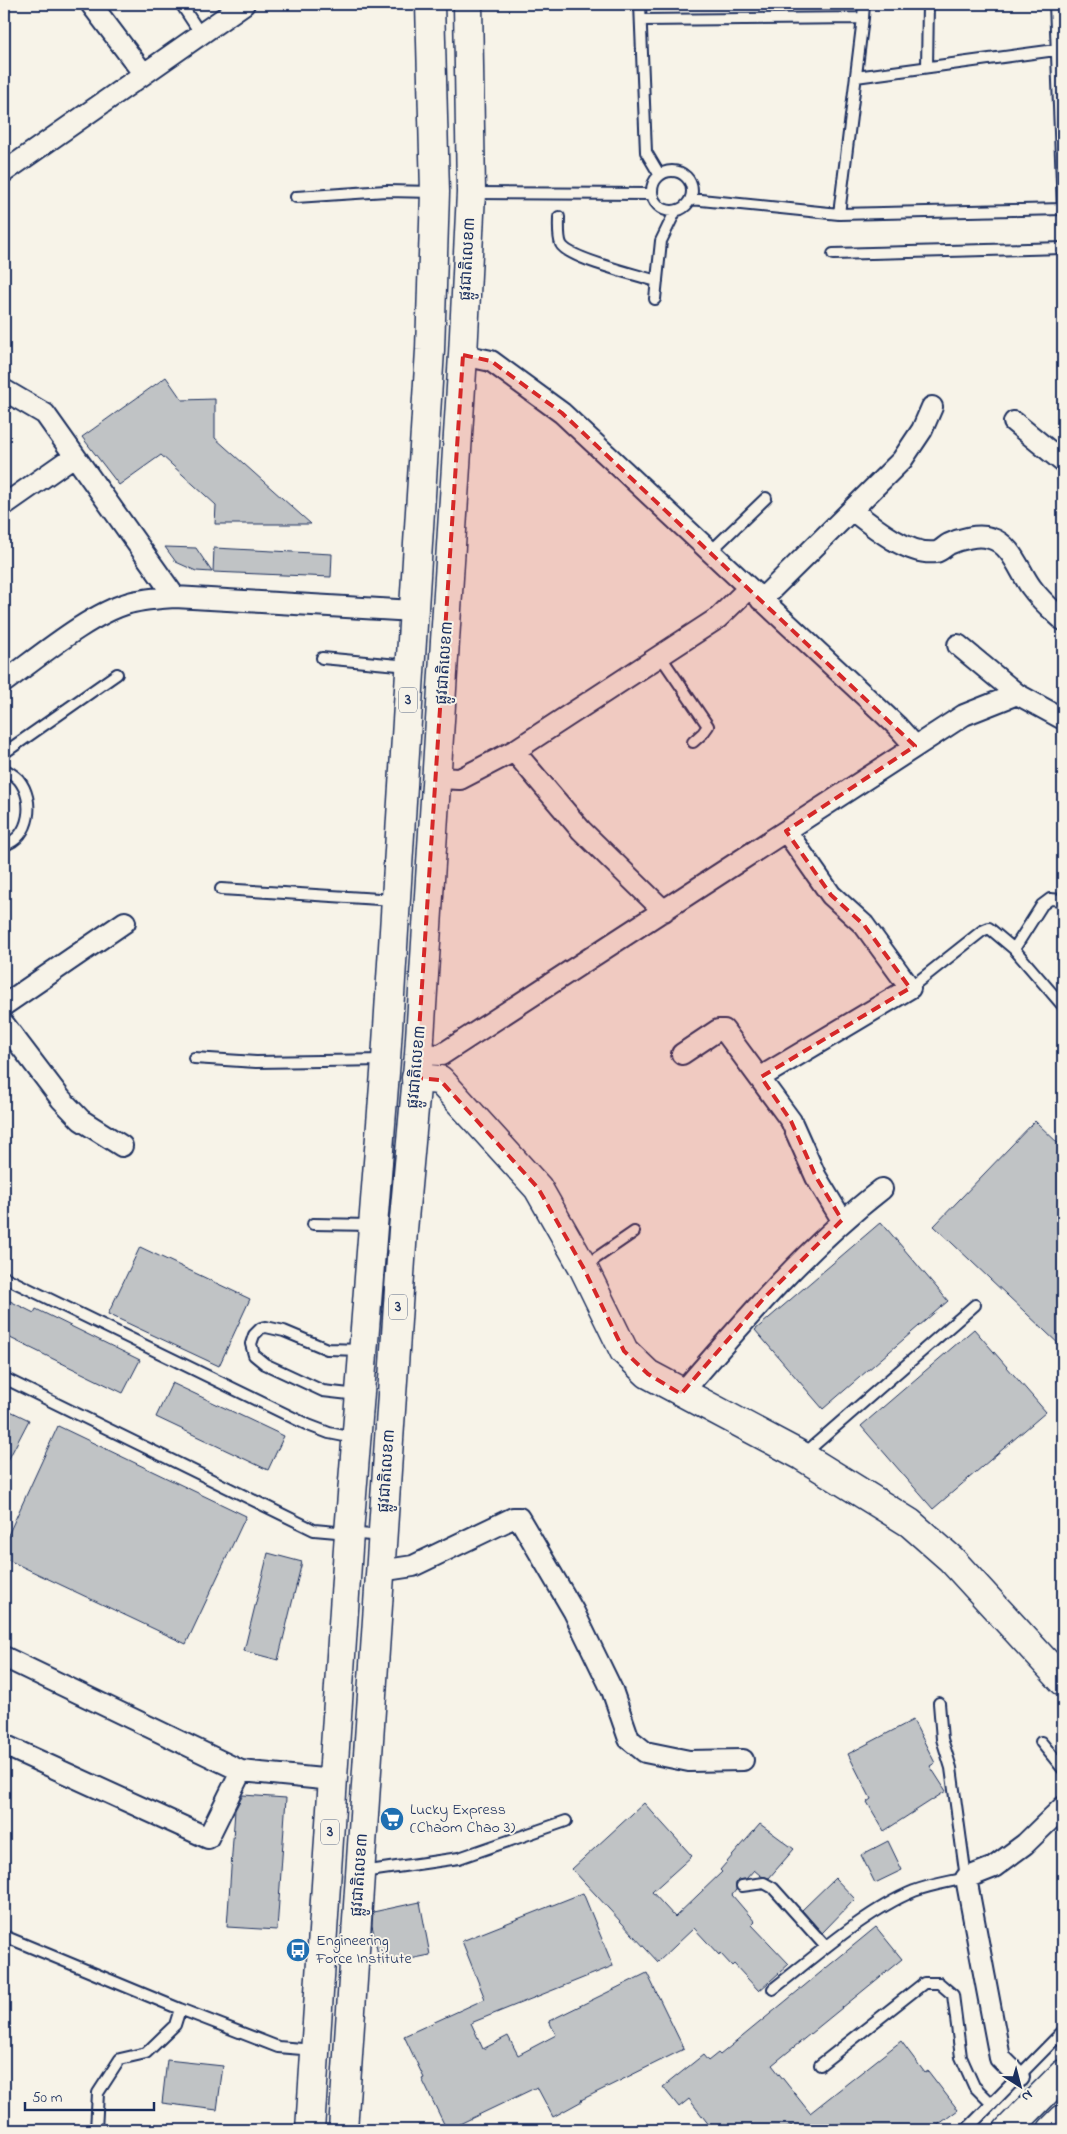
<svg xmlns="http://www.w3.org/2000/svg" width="1067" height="2134" font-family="'Indie Flower','Noto Sans Khmer',sans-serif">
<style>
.building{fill:#c0c3c5;stroke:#1b2f5e}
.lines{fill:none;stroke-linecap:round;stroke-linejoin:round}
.lane-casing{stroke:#1b2f5e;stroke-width:14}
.street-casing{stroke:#1b2f5e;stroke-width:24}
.secondary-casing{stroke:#1b2f5e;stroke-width:31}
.highway-casing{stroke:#1b2f5e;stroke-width:31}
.lane{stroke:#f7f3e8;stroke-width:10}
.street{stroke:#f7f3e8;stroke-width:20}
.secondary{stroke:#f7f3e8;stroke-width:28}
.highway{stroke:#f7f3e8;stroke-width:28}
.marked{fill:#d62828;fill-opacity:0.2;stroke:#d62828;stroke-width:4;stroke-dasharray:10 6;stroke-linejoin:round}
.labels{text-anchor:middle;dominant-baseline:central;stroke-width:4;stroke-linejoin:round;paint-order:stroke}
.shield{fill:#f7f3e8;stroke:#5d6a87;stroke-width:1}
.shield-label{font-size:15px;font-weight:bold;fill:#1b2f5e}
.street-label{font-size:16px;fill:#1b2f5e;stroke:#f7f3e8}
.poi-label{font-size:16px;fill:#1b2f5e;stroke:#f7f3e8;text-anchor:start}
</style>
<rect width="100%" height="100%" fill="#f7f3e8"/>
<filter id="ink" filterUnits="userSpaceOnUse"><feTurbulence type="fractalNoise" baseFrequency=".02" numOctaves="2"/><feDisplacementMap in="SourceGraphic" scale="10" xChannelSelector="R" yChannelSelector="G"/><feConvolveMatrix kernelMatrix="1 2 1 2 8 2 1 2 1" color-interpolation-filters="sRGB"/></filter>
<g filter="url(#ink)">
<!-- building -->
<path class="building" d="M 166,377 L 182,400 L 215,399 L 215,438 L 311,524 L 215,524 L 216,505 L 161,455 L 119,485 L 82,437 Z
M 165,547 L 196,548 L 212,572 L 196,571 L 176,562 Z
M 214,548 L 332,554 L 331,577 L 213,572 Z
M 1035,1121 L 1063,1148 L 1063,1348 L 934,1226 Z
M 881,1222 L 948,1301 L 823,1409 L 755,1330 Z
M 140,1247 L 250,1299 L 219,1366 L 108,1314 Z
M 4,1298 L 34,1313 L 36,1309 L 140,1360 L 123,1393 L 4,1335 Z
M 974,1329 L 1046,1412 L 933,1509 L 861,1426 Z
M 172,1383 L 284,1436 L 268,1470 L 156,1417 Z
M 4,1408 L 29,1420 L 4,1468 Z
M 58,1426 L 246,1516 L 186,1644 L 4,1558 L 4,1544 Z
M 268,1553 L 302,1562 L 278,1660 L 244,1651 Z
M 913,1720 L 935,1763 L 930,1766 L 946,1791 L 884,1831 L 867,1802 L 871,1799 L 848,1754 Z
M 243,1795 L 286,1798 L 277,1930 L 227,1927 L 235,1810 Z
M 644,1803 L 692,1856 L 652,1892 L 675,1917 L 722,1872 L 720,1870 L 760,1824 L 794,1849 L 769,1878 L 761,1876 L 754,1870 L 746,1879 L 738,1880 L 736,1884 L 736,1890 L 732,1895 L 755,1922 L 752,1925 L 789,1964 L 759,1991 L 734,1964 L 732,1966 L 720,1953 L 719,1955 L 694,1928 L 658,1962 L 572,1869 Z
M 888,1841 L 902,1870 L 875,1883 L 861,1855 Z
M 835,1878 L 855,1899 L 822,1933 L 802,1910 Z
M 583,1893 L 613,1966 L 471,2023 L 483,2049 L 508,2036 L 518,2055 L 556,2035 L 549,2021 L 647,1973 L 684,2049 L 581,2100 L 582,2101 L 553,2117 L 537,2087 L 447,2130 L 422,2079 L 424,2078 L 404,2036 L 485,1999 L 462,1941 Z
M 420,1902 L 430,1955 L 380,1965 L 372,1925 L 373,1912 Z
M 876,1927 L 902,1959 L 772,2065 L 810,2113 L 901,2041 L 925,2073 L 928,2071 L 958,2110 L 931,2130 L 795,2130 L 791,2125 L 784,2130 L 713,2130 L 689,2099 L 679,2107 L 663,2087 L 703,2055 L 708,2061 L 718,2053 L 720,2055 Z
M 167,2060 L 223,2066 L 217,2110 L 162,2103 Z"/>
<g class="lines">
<!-- lane casing -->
<g class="lane-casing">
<path id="lane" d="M 181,4 L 200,33
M 640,4 L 646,152 L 659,174
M 1055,4 L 1063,209
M 863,18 L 864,4
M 641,20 L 863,18 L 839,214
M 927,67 L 928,4
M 856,77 L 1063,49
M652 191a20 20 0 1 1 40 0a20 20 0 1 1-40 0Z
M 472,193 L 652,194
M 296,197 L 386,191 L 435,192
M 691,199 L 839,214 L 1063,209
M 559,217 C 559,225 558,237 561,244 C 567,258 640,276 657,281
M 833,254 L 1063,248
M 655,299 L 661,241 L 675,212
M 710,552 L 766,498
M 661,657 L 708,726 L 703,733 L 693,742
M 322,658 L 409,666
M 4,753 L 117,674
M 4,769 C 9,772 16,776 19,780 C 35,800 31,837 4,845
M 221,889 L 395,900
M 1014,949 L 1042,905 L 1050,899 L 1063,900
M 910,988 L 982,931 L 989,928 L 1014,949 L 1063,1006
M 194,1058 L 256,1062 L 385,1060
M 313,1224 L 372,1225
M 583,1267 L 634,1232
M 4,1277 L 308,1425 L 329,1433 L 354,1438
M 4,1378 L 314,1530 L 382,1536
M 358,1395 L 323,1391 L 265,1364 L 254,1355 L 251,1344 L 254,1335 L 261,1328 L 266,1327 L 284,1331 L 327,1349 L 362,1350
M 804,1454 L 975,1305
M 1041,1742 L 1063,1769
M 362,1872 L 459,1858 L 566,1821
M 742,1886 L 764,1883 L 773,1888 L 826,1947
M 4,1936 L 180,2009 L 278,2047 L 314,2050
M 773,1989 C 813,1958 867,1910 914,1891 C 930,1885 949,1882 966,1878 L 951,1768 L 942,1739 L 939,1703
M 820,2065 L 924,1983 L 939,1983 L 953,1995 L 961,2057 L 974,2086 L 992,2104
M 96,2130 L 98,2093 L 120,2059 L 146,2053 L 175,2025 L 180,2009
M 966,2130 L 1063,2031"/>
</g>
<!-- street casing -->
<g class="street-casing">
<path id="street" d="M 91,4 L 143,73
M 4,172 L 244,4
M 463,355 L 491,361 L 562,413 L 897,726 L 915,746
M 4,390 L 45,414 L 175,597
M 1014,422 L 1063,462
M 4,505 L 74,456
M 852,510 C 872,526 908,556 936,552 C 941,551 945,546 949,544 C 960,539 978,534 990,538 C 1012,544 1019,571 1031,587 C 1040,600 1052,610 1063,620
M 761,600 L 902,460 L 922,430 L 932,407
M 958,645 L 1017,694 L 1063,719
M 4,682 C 39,657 88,615 129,603 C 144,599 159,598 175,597 L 414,611
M 514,751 L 581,830 L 664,911
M 437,778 L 460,779 L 514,751 L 718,618 L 749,588
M 4,1005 L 125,922
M 4,1024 L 61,1099 L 81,1120 L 122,1146
M 419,1054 L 441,1055 L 964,715 L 1017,694
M 682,1054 L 718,1030 L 724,1030 L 791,1121 L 816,1177 L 842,1220
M 761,1077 L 910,988 L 864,925 L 831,895 L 786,831
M 681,1394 C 744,1321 806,1248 882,1189
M 380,1571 L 413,1566 L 513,1518 L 519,1518 L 574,1612 L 612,1690 L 629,1739 L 645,1752 L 689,1761 L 743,1760
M 4,1657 L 241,1771 L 333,1780
M 4,1745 L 208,1838 L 241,1771
M 1019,2077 L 1000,2058 L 966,1878 L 994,1867 L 1025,1844 L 1063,1807"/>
</g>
<!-- secondary casing -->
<g class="secondary-casing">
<path id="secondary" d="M 416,1078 L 440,1080 L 538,1188 L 583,1267 L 624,1351 L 648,1374 L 802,1456 L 910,1523 L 951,1559 L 1063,1681"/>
</g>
<!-- highway casing -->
<g class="highway-casing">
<path id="highway" d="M 310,2130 L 349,1533 L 386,1060 L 430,350 L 435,192 L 430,4
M 343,2130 L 403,1230 L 419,1054 L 463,355 L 471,193 L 468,4
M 1008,2130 L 1063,2074
M 1052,2130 L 1063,2119"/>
</g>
<!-- lane -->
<use href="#lane" class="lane"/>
<!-- street -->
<use href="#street" class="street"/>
<!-- secondary -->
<use href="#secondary" class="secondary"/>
<!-- highway -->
<use href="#highway" class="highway"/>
</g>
</g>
<!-- marked area -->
<path class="marked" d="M 463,355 L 491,361 L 562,413 L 915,746 L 786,831 L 831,895 L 864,925 L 910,988 L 761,1077 L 791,1121 L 816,1177 L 842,1220 L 764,1298 L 681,1394 L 648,1374 L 624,1351 L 583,1267 L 538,1188 L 440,1080 L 416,1078 Z"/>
<!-- icons -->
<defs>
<g id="supermarket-disc" transform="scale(1.25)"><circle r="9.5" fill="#1f6fb2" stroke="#f7f3e8"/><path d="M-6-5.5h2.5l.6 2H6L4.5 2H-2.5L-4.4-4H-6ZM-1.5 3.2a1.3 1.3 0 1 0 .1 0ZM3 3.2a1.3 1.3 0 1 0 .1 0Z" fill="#fff"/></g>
<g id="bus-disc" transform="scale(1.25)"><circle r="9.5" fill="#1f6fb2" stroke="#f7f3e8"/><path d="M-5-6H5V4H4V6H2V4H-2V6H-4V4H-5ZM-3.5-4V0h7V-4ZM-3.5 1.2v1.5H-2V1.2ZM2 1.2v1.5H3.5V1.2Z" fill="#fff"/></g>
</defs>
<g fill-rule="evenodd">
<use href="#supermarket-disc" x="392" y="1819"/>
<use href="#bus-disc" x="298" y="1950"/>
</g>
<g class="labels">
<!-- shield labels -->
<g class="shield">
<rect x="399" y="687.5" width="18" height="25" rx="4"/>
<rect x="389" y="1294.5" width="18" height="25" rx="4"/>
<rect x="321" y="1819.5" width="18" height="25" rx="4"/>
</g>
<g class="shield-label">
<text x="408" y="700">3</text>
<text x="398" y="1307">3</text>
<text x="330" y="1832">3</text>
</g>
<!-- street labels -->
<g class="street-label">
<text transform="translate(468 259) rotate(-87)">ផ្លូវជាតិលេខ៣</text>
<text transform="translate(445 663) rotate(-86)">ផ្លូវជាតិលេខ៣</text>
<text transform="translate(417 1067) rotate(-85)">ផ្លូវជាតិលេខ៣</text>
<text transform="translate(387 1471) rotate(-86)">ផ្លូវជាតិលេខ៣</text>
<text transform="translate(360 1875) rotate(-86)">ផ្លូវជាតិលេខ៣</text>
</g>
<!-- poi labels -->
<g class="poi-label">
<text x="410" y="1810">Lucky Express<tspan x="410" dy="18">(Chaom Chao 3)</tspan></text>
<text x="316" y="1941">Engineering<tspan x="316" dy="18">Force Institute</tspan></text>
</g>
</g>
<!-- margin -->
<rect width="1067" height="2134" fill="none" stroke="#f7f3e8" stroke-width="20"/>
<rect x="10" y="10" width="1047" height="2114" fill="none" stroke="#1b2f5e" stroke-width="2" filter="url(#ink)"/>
<!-- north arrow -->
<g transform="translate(1020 2086) rotate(144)" stroke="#f7f3e8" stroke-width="4" paint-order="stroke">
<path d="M0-4L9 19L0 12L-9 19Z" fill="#1b2f5e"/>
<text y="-8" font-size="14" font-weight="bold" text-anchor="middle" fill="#1b2f5e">N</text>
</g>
<!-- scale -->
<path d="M25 2102v8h129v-8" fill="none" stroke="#1b2f5e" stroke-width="2.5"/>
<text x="32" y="2102" font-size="15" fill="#1b2f5e" stroke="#f7f3e8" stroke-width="4" paint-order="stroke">50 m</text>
</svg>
